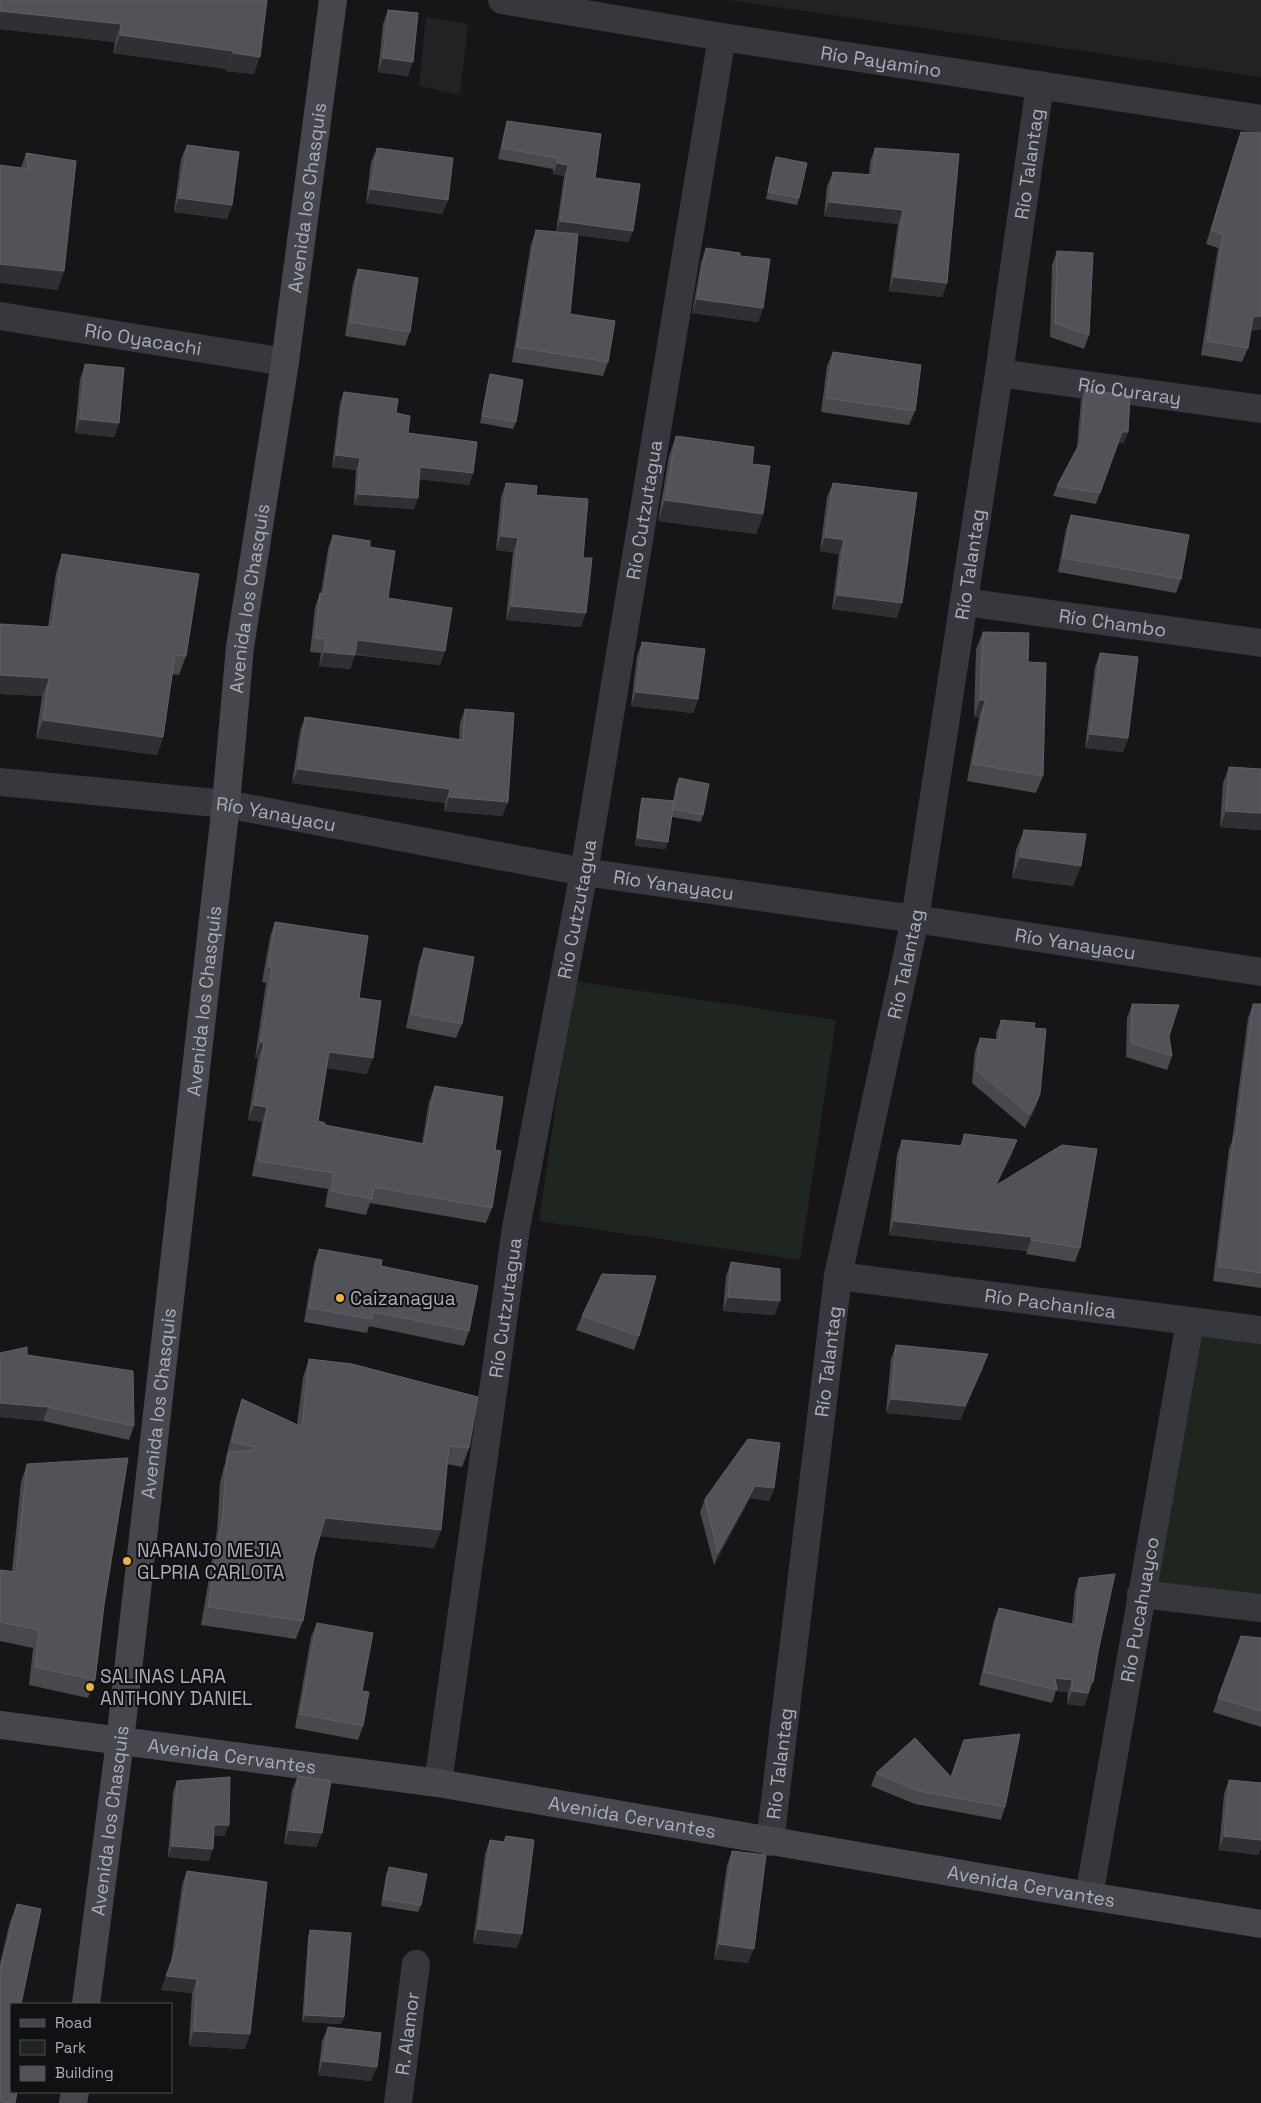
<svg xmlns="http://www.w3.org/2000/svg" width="1261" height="2103" font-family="'Space Grotesk',sans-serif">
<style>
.built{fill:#222225}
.green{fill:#1e261f}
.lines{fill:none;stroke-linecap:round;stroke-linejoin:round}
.street{stroke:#37383d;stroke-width:28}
.secondary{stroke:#45474d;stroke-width:28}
.wall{fill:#47494d}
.shaded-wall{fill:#2f3033}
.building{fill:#525359;stroke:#5f6168}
.poi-dot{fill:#f2b134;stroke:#111113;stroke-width:2}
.labels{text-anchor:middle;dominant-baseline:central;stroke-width:4.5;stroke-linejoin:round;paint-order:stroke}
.street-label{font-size:19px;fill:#a8adb8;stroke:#111113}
.poi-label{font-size:19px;fill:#a8adb8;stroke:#111113;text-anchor:start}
</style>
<rect width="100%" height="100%" fill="#161618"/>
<!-- built -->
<path class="built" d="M 728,0 L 1261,0 L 1261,77 Z
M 426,17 L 468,24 L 460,95 L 419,86 Z"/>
<!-- green -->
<path class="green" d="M 574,981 L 836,1020 L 800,1260 L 539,1221 Z
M 1198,1333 L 1261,1341 L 1261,1594 L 1156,1585 Z"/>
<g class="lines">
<!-- street -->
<g class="street">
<path id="s1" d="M 502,0 L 722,37 L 1261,119"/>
<path id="s2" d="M 0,316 L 285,362"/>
<path id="s3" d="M 999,373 L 1261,409"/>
<path id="s4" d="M 964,602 L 1261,643"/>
<path id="s5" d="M 0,782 L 226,804 L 584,872 L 915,919 L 1261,972"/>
<path id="s6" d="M 838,1276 L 1261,1330"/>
<path d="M 1141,1594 L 1261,1608"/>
<path id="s7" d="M 438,1783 L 516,1228 L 584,872 L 722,37"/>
<path id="s8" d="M 770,1842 L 838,1276 L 915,919 L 999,373 L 1040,85"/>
<path id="s9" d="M 1089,1896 L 1190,1322"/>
<path id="s10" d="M 398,2103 L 416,1964"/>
</g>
<!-- secondary -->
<g class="secondary">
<path id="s11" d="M 0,1725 L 438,1783 L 1089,1896 L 1261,1924"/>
<path id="s12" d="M 86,2004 L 120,1741 L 226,804 L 240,647 L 285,362 L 333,0"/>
<path d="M 73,2103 L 75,2092"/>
</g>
</g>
<!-- wall -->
<path class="wall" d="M 0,0 L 267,0 L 254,74 L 226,71 L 227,69 L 113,53 L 115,42 L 0,29 Z
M 388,10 L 408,76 L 378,72 L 383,24 Z
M 507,121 L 595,178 L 629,242 L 578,235 L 570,314 L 608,362 L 603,376 L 512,362 L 531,244 L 536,230 L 556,232 L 564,176 L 553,174 L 553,169 L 498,159 L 504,132 Z
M 1241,132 L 1261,329 L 1250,331 L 1248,348 L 1242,362 L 1201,355 L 1218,248 L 1206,244 L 1236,146 Z
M 187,145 L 232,205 L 227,219 L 174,212 L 181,159 Z
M 377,148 L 448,200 L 442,214 L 366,203 L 371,162 Z
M 875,148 L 947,283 L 942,297 L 889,291 L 898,224 L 824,216 L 827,186 L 833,172 L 869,175 L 870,162 Z
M 26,153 L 64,271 L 57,290 L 21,168 Z
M 776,157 L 799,198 L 797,205 L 766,199 L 773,164 Z
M 706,248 L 740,256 L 763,308 L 758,322 L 692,313 L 701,262 Z
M 1057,251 L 1089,335 L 1084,349 L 1050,337 L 1052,265 Z
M 358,269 L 410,332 L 405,346 L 345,336 L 353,283 Z
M 833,352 L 915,411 L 909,425 L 821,412 L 827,366 Z
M 85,364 L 119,423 L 114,437 L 75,433 L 80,379 Z
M 490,374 L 516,422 L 513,429 L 480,423 L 488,381 Z
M 1085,389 L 1124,443 L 1118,443 L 1096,504 L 1053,496 L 1057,486 L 1077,448 L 1081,400 Z
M 344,392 L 396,413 L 408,433 L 473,473 L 469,485 L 419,479 L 414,509 L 354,505 L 356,470 L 332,467 L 340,403 Z
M 676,436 L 752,464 L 763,514 L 756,534 L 658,521 L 669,456 Z
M 506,483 L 536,495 L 583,558 L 581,627 L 506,620 L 513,552 L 496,550 L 501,497 Z
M 833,483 L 897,618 L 832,609 L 839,554 L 820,551 L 827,497 Z
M 1071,515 L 1181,579 L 1176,593 L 1058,572 L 1066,529 Z
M 333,535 L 370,547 L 388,598 L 445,651 L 440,665 L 355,655 L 350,669 L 319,666 L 321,653 L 310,652 L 315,607 L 320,593 L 321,593 L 328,549 Z
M 62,554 L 186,656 L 179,675 L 172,674 L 163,737 L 157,755 L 36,738 L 42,696 L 0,694 L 0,624 L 48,627 L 56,573 Z
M 983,632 L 1028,662 L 1043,776 L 1036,793 L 967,781 L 979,717 L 974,717 L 976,649 Z
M 642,642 L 698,699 L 693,713 L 631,706 L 637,656 Z
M 1100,653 L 1128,738 L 1123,752 L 1085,748 L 1095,667 Z
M 465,709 L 508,802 L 502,816 L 444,811 L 445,803 L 292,783 L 300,731 L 305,717 L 459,740 L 460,723 Z
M 1229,767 L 1261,769 L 1261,830 L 1220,827 L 1223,783 Z
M 679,778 L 703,815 L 701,822 L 672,817 L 668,842 L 665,849 L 635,846 L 640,805 L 642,798 L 673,801 L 676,785 Z
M 1024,830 L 1073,886 L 1012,878 L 1016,850 Z
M 275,922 L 359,998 L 367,1074 L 327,1068 L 318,1121 L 325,1125 L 422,1143 L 429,1102 L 435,1086 L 495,1150 L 492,1208 L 486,1223 L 370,1203 L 366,1215 L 325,1207 L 328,1189 L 252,1176 L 262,1122 L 248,1120 L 258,1058 L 255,1058 L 266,983 L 262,982 L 270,937 Z
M 424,948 L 462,1024 L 456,1038 L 406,1028 L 419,962 Z
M 1132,1004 L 1172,1056 L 1167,1070 L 1126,1057 L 1127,1018 Z
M 1253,1004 L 1261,1004 L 1261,1288 L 1213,1281 L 1229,1149 L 1232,1141 L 1248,1018 Z
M 1001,1020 L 1034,1028 L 1040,1094 L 1036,1107 L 1025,1128 L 972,1083 L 975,1051 L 980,1038 L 996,1039 L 996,1033 Z
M 964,1134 L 1017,1140 L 1012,1154 L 997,1184 L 1080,1248 L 1075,1262 L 1026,1254 L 1027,1251 L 889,1235 L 897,1154 L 902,1140 L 960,1146 Z
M 319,1249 L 381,1266 L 469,1331 L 464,1346 L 369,1326 L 367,1333 L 304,1322 L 314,1263 Z
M 731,1262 L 775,1315 L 723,1311 L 726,1276 Z
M 582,1316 L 639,1336 L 634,1350 L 576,1330 Z
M 896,1345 L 983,1368 L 960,1420 L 886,1413 L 891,1359 Z
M 0,1353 L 27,1355 L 134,1426 L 129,1440 L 43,1421 L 0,1417 Z
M 309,1359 L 469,1448 L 462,1467 L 447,1464 L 441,1530 L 434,1548 L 320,1536 L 314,1557 L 303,1621 L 296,1639 L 201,1625 L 217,1531 L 220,1483 L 223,1470 L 226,1461 L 225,1461 L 236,1417 L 242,1399 L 297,1425 L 303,1377 Z
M 27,1464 L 104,1605 L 95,1680 L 88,1698 L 29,1685 L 33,1648 L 0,1641 L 0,1570 L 12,1571 L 21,1482 Z
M 774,1488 L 769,1501 L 750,1498 L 714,1565 L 700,1512 L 705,1499 Z
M 1079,1578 L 1098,1652 L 1093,1682 L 1084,1706 L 1067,1704 L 1068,1692 L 1056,1691 L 1052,1703 L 979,1685 L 994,1620 L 999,1608 L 1072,1624 L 1075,1591 Z
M 317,1623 L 362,1691 L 363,1726 L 358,1740 L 295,1728 L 311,1637 Z
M 1241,1636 L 1261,1638 L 1261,1727 L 1213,1712 Z
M 876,1773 L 951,1777 L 1005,1807 L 1001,1820 L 915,1804 L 871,1786 Z
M 298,1776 L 317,1847 L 284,1844 L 292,1790 Z
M 1229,1780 L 1261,1783 L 1261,1846 L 1258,1855 L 1219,1850 L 1224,1794 Z
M 177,1781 L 229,1825 L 224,1836 L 214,1836 L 209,1861 L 168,1857 L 173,1792 Z
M 506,1836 L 517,1948 L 473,1943 L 485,1854 L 490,1840 L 504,1842 Z
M 732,1851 L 748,1963 L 714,1959 L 727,1865 Z
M 389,1867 L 421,1905 L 418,1912 L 381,1906 L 386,1875 Z
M 187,1871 L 245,2049 L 189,2046 L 192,1993 L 161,1990 L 171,1963 L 182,1885 Z
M 17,1904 L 11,2004 L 15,2103 L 0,2103 L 0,1963 L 10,1922 Z
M 310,1930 L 344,2017 L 341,2024 L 302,2022 L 308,1937 Z
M 328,2027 L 371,2081 L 318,2075 L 322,2041 Z"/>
<!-- shaded-wall -->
<path class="shaded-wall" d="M 0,11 L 121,24 L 115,42 L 0,29 Z
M 120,35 L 233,51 L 227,69 L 113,53 Z
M 233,53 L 260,57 L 254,74 L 226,71 Z
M 383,58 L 413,62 L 408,76 L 378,72 Z
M 557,163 L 568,165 L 564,176 L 553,174 Z
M 371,189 L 448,200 L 442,214 L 366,203 Z
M 179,198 L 232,205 L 227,219 L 174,212 Z
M 829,202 L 903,210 L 898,224 L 824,216 Z
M 560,221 L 633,231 L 629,242 L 556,232 Z
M 0,264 L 64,271 L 57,290 L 0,283 Z
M 894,277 L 947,283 L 942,297 L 889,291 Z
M 697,299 L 763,308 L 758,322 L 692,313 Z
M 1261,316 L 1261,329 L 1247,331 L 1253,317 Z
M 80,419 L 119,423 L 114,437 L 75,433 Z
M 1122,432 L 1128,432 L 1124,443 L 1118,443 Z
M 336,455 L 360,458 L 356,470 L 332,467 Z
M 420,467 L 473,473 L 469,485 L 416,479 Z
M 358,494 L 418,498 L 414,509 L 354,505 Z
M 665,500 L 763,514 L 756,534 L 658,521 Z
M 501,536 L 518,538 L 513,552 L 496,550 Z
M 825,537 L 844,540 L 839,554 L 820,551 Z
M 837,595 L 902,603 L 897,618 L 832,609 Z
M 511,606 L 586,613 L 581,627 L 506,620 Z
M 357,640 L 445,651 L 440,665 L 352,654 Z
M 324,652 L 355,655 L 350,669 L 319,666 Z
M 0,675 L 49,678 L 42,696 L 0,694 Z
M 636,692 L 698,699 L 693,713 L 631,706 Z
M 980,700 L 985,700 L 979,717 L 974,717 Z
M 43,720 L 163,737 L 157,755 L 36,738 Z
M 1090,734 L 1128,738 L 1123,752 L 1085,748 Z
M 298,769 L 450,789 L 445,803 L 292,783 Z
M 449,797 L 508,802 L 502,816 L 444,811 Z
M 1226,811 L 1261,813 L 1261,830 L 1220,827 Z
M 637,838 L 668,842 L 665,849 L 635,846 Z
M 1020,857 L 1081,866 L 1073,886 L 1012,878 Z
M 261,1042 L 264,1043 L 258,1058 L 255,1058 Z
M 329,1052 L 373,1058 L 367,1074 L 324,1068 Z
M 1040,1094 L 1036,1107 L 1025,1128 L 1030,1115 Z
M 254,1105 L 267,1107 L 262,1122 L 248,1120 Z
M 1017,1140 L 1012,1154 L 990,1200 L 995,1186 Z
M 894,1221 L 1032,1237 L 1027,1251 L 889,1235 Z
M 728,1297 L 780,1301 L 775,1315 L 723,1311 Z
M 988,1354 L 983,1368 L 960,1420 L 886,1413 L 891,1399 Z
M 0,1403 L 48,1407 L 43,1421 L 0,1417 Z
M 755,1486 L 774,1488 L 769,1501 L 750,1498 L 714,1565 L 718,1553 Z
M 325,1518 L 441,1530 L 434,1548 L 318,1536 Z
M 1055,1678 L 1072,1680 L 1068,1692 L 1056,1691 L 1057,1690 Z
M 1091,1682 L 1093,1682 L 1084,1706 L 1067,1704 L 1072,1691 Z
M 214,1825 L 229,1825 L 224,1836 L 210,1836 Z
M 289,1830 L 322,1833 L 317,1847 L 284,1844 Z
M 1224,1836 L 1261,1840 L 1261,1846 L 1258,1855 L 1219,1850 Z
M 172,1846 L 213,1849 L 209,1861 L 168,1857 Z
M 478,1929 L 522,1934 L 517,1948 L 473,1943 Z
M 719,1944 L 754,1949 L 748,1963 L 714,1959 Z
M 166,1976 L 197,1979 L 192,1993 L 161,1990 Z
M 305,2015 L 344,2017 L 341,2024 L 302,2022 Z
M 194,2031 L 250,2034 L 245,2049 L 189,2046 Z
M 323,2061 L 377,2067 L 371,2081 L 318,2075 Z"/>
<!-- building -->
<path class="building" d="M 0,0 L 267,0 L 260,57 L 233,53 L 233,51 L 120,35 L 121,24 L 0,11 Z
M 388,10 L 418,13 L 413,62 L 383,58 Z
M 507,121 L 601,134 L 595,178 L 640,184 L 633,231 L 560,221 L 568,165 L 557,163 L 557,158 L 502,148 Z
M 1241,132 L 1261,133 L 1261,316 L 1253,317 L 1248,348 L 1207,341 L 1223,234 L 1211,230 Z
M 187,145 L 239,152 L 232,205 L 179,198 Z
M 377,148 L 453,158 L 448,200 L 371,189 Z
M 875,148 L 959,154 L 947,283 L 894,277 L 903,210 L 829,202 L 833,172 L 873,175 Z
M 26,153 L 76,161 L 64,271 L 0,264 L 0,165 L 29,169 Z
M 776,157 L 807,163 L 799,198 L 768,192 Z
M 536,230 L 578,234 L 570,314 L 615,321 L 608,362 L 517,347 Z
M 706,248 L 740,253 L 740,256 L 770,259 L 763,308 L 697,299 Z
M 1057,251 L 1093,253 L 1089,335 L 1055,323 Z
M 358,269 L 418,278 L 410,332 L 350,322 Z
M 833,352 L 921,365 L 915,411 L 826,398 Z
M 85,364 L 124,368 L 119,423 L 80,419 Z
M 490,374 L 523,380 L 516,422 L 482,416 Z
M 1085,389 L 1130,396 L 1128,432 L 1122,432 L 1100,493 L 1057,486 L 1081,441 Z
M 344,392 L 398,399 L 396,413 L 410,416 L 408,433 L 477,442 L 473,473 L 420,467 L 418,498 L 358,494 L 360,458 L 336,455 Z
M 676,436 L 754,447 L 752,464 L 770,466 L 763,514 L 665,500 Z
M 506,483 L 537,486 L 536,495 L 588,499 L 583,558 L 592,558 L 586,613 L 511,606 L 518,538 L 501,536 Z
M 833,483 L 917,493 L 902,603 L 837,595 L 844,540 L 825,537 Z
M 1071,515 L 1189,535 L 1181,579 L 1063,558 Z
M 333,535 L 370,541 L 370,547 L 395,551 L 388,598 L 452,608 L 445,651 L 357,640 L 355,655 L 324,652 L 326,639 L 315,638 L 320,593 L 324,594 Z
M 62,554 L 199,574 L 186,656 L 175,655 L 163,737 L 43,720 L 49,678 L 0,675 L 0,624 L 52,627 Z
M 983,632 L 1029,633 L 1028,662 L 1046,663 L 1043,776 L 973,764 L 985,700 L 980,700 Z
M 642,642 L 705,649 L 698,699 L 636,692 Z
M 1100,653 L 1138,657 L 1128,738 L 1090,734 Z
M 465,709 L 514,713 L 508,802 L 449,797 L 450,789 L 298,769 L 305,717 L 463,740 Z
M 1229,767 L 1261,769 L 1261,813 L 1226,811 Z
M 679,778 L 709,784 L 703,815 L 673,809 Z
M 642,798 L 674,801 L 668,842 L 637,838 Z
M 1024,830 L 1086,834 L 1081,866 L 1020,857 Z
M 275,922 L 368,936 L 359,998 L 381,1001 L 373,1058 L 329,1052 L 318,1121 L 325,1123 L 325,1125 L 424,1144 L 435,1086 L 503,1097 L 495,1150 L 501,1151 L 492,1208 L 374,1187 L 372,1199 L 331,1191 L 334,1173 L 258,1161 L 267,1107 L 254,1105 L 264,1043 L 261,1042 L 272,967 L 268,967 Z
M 424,948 L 474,957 L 462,1024 L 411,1014 Z
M 1132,1004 L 1179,1005 L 1169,1036 L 1172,1056 L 1131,1043 Z
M 1253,1004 L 1261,1004 L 1261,1273 L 1218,1266 L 1234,1135 L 1236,1135 Z
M 1001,1020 L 1035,1023 L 1034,1028 L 1046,1029 L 1040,1094 L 1030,1115 L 976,1070 L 980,1038 L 999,1040 Z
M 964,1134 L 1017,1140 L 995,1186 L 1062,1145 L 1097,1149 L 1080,1248 L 1031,1240 L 1032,1237 L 894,1221 L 902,1140 L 963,1146 Z
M 319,1249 L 382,1260 L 381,1266 L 478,1286 L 469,1331 L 373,1312 L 372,1319 L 309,1308 Z
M 731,1262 L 780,1269 L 780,1301 L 728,1297 Z
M 602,1274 L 656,1276 L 639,1336 L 582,1316 Z
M 896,1345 L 988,1354 L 965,1406 L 891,1399 Z
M 27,1347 L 27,1355 L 133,1371 L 134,1426 L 48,1407 L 0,1403 L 0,1353 Z
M 309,1359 L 352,1364 L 478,1397 L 469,1448 L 449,1446 L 441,1530 L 325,1518 L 314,1557 L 303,1621 L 208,1607 L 223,1513 L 226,1465 L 229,1452 L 254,1450 L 255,1447 L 232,1442 L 242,1399 L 302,1427 Z
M 748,1439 L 780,1443 L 774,1488 L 755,1486 L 718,1553 L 705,1499 Z
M 128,1458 L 104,1605 L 95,1680 L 35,1667 L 39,1630 L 0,1622 L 0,1570 L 16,1572 L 27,1464 Z
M 1115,1574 L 1098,1652 L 1093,1682 L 1091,1682 L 1088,1693 L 1072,1691 L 1072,1680 L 1055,1678 L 1057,1690 L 984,1672 L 999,1608 L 1076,1625 L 1079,1578 Z
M 317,1623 L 373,1633 L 362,1691 L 369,1692 L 363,1726 L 300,1714 Z
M 1241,1636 L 1261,1638 L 1261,1711 L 1218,1698 Z
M 1020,1734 L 1005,1807 L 919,1791 L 876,1773 L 915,1738 L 951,1777 L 964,1740 Z
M 298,1776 L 331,1781 L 322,1833 L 289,1830 Z
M 230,1777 L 229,1825 L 214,1825 L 213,1849 L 172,1846 L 177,1781 Z
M 1229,1780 L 1261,1783 L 1261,1840 L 1224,1836 Z
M 506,1836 L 534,1840 L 522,1934 L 478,1929 L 490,1840 L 504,1842 Z
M 732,1851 L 766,1855 L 754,1949 L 719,1944 Z
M 389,1867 L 427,1874 L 421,1905 L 383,1899 Z
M 187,1871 L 267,1882 L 250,2034 L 194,2031 L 197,1979 L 166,1976 L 176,1949 Z
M 17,1904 L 41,1909 L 21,2004 L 11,2004 L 11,2092 L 17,2092 L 15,2103 L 10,2103 L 0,2101 L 0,1971 Z
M 310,1930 L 351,1933 L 344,2017 L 305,2015 Z
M 328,2027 L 381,2033 L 377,2067 L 323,2061 Z"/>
<!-- markers -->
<g class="poi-dot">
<circle cx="340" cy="1298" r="5"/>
<circle cx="127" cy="1561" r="5"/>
<circle cx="90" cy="1687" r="5"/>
</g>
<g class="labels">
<!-- street labels -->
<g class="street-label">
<text stroke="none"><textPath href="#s1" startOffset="384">Río Payamino</textPath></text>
<text stroke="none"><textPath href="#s8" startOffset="1699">Río Talantag</textPath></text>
<text stroke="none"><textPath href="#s12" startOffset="1820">Avenida los Chasquis</textPath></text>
<text stroke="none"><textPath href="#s2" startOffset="145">Río Oyacachi</textPath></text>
<text stroke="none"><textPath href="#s3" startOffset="132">Río Curaray</textPath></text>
<text stroke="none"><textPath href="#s7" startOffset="1290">Río Cutzutagua</textPath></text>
<text stroke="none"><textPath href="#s8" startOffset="1294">Río Talantag</textPath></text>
<text stroke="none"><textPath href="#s12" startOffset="1415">Avenida los Chasquis</textPath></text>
<text stroke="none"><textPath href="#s4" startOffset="150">Río Chambo</textPath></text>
<text stroke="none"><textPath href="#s5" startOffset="278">Río Yanayacu</textPath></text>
<text stroke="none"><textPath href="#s5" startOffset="682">Río Yanayacu</textPath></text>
<text stroke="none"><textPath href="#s7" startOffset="885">Río Cutzutagua</textPath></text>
<text stroke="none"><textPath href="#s5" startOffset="1088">Río Yanayacu</textPath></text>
<text stroke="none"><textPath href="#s8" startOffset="889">Río Talantag</textPath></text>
<text stroke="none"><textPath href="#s12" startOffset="1010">Avenida los Chasquis</textPath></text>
<text stroke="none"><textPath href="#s6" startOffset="214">Río Pachanlica</textPath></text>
<text stroke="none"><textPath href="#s7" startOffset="480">Río Cutzutagua</textPath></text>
<text stroke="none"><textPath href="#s8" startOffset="484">Río Talantag</textPath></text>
<text stroke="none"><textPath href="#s12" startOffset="605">Avenida los Chasquis</textPath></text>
<text stroke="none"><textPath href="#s9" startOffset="291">Río Pucahuayco</textPath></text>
<text stroke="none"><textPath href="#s11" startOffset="234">Avenida Cervantes</textPath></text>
<text stroke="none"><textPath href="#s8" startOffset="79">Río Talantag</textPath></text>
<text stroke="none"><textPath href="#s11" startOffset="639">Avenida Cervantes</textPath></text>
<text stroke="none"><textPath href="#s12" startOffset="185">Avenida los Chasquis</textPath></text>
<text stroke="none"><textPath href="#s11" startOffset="1044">Avenida Cervantes</textPath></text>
<text stroke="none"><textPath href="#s10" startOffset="70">R. Alamor</textPath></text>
</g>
<!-- poi labels -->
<g class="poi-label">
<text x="350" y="1298">Caizanagua</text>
<text x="137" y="1550">NARANJO MEJIA<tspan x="137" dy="22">GLPRIA CARLOTA</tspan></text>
<text x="100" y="1676">SALINAS LARA<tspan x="100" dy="22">ANTHONY DANIEL</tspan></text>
</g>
</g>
<!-- legend -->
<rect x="10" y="2003" width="162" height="90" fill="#111113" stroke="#4d4f55"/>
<rect x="20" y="2019" width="25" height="8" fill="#45474d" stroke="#4d4f55"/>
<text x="55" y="2028" font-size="15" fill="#a8adb8">Road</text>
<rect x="20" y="2040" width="25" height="15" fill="#1e261f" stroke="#4d4f55"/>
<text x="55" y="2053" font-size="15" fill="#a8adb8">Park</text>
<rect x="20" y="2066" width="25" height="15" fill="#525359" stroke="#4d4f55"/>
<text x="55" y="2078" font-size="15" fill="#a8adb8">Building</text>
</svg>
